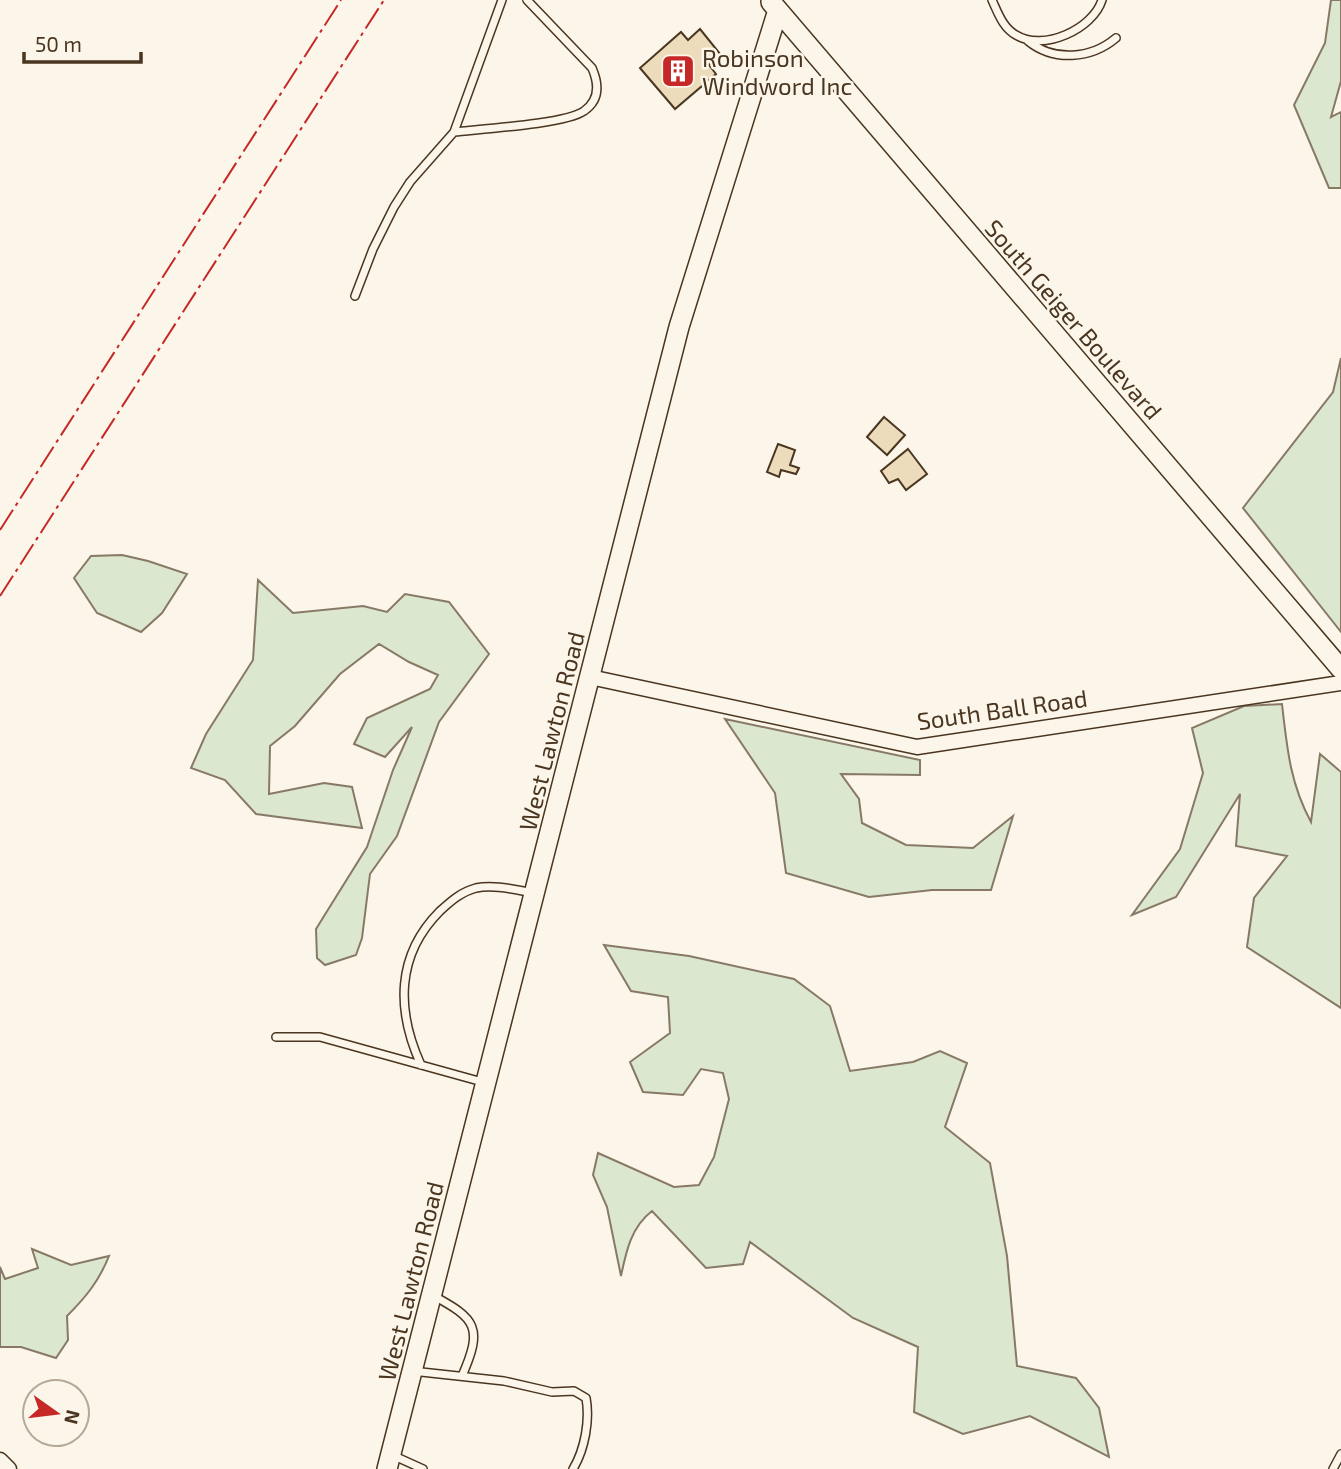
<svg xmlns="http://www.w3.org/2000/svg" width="1341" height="1469" font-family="'Exo 2',sans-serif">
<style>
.green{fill:#dce7d0;stroke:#887966;stroke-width:2}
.building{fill:#ecdcbc;stroke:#4a3520;stroke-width:2}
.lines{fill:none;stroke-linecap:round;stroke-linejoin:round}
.lane-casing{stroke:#4a3520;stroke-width:10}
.street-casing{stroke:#4a3520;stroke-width:17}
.secondary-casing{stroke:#4a3520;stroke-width:22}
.lane{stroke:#fbf6e9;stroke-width:7}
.street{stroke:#fbf6e9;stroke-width:14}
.secondary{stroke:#fbf6e9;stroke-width:19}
.power{stroke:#c62828;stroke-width:2;stroke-dasharray:24 5 3.5 5;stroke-linecap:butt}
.labels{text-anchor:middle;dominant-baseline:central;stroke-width:5;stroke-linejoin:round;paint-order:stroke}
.poi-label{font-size:24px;fill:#4a3520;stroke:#fbf6e9;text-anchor:start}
.street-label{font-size:24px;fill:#4a3520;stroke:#fbf6e9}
</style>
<rect width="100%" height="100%" fill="#fbf6e9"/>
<!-- green -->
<path class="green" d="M 1331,0 L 1341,0 L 1341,81 L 1331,117 L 1341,112 L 1341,188 L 1329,188 L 1294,105 L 1325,43 Z
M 1341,358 L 1341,632 L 1243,508 L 1333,392 Z
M 122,555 L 148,561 L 187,574 L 162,613 L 141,632 L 97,613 L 74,578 L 91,556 Z
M 258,580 L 293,613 L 363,606 L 387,612 L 405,594 L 449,602 L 489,654 L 439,722 L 397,836 L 370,874 L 362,938 L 356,955 L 325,965 L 317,958 L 316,929 L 367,847 L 393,770 L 412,727 L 385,757 L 354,744 L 367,718 L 430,689 L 438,675 L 409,662 L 379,644 L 340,674 L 295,726 L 270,746 L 269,794 L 324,783 L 352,787 L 362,828 L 256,814 L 225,780 L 191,768 L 206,734 L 253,660 Z
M 1282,704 C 1287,748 1290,783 1311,822 L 1320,754 L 1341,772 L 1341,1008 L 1247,947 L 1254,898 L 1287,856 L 1236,846 L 1240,794 L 1176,897 L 1132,915 L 1180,849 L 1203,773 L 1192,728 L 1244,706 Z
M 725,719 L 920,760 L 920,775 L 841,774 L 859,799 L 862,823 L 906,845 L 973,848 L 1013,816 L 991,890 L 932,890 L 869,897 L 786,873 L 775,793 Z
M 604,945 L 689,956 L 794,979 L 830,1006 L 850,1071 L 913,1062 L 940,1051 L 967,1063 L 945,1127 L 990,1163 L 1007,1256 L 1017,1366 L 1076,1378 L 1099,1408 L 1109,1457 L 1030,1416 L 963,1434 L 914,1412 L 918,1347 L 853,1318 L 750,1242 L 743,1264 L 706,1268 L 652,1211 C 631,1227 626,1252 621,1276 L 607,1207 L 593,1175 L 598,1153 L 674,1187 L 699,1185 L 714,1157 L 729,1099 L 723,1073 L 701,1069 L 683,1095 L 643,1092 L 630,1062 L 670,1033 L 668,997 L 631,991 Z
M 32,1249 L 71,1265 L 109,1256 C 99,1281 86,1297 67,1316 L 68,1340 L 56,1358 L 21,1347 L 0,1347 L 0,1267 L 5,1279 L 38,1268 Z"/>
<!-- building -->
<path class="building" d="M 700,29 L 721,55 L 709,65 L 716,74 L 675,109 L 640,68 L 681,32 L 688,40 Z
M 884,417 L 905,435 L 887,455 L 867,437 Z
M 778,444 L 795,450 L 790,465 L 799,468 L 796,474 L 781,470 L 779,477 L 767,472 Z
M 908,449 L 927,474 L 906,490 L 898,479 L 889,483 L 881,471 Z"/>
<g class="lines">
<!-- lane casing -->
<g class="lane-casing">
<path id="lane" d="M 992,0 C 998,13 1003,28 1016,35 C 1043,52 1093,29 1102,0
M 1028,41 C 1054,62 1091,59 1116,38
M 454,132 C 480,129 566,124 584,111 C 600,100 599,84 592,68 L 527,0
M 355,296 L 373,249 L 394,207 L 410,182 L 454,132 L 502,0
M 276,1037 L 320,1037 L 486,1083
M 421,1065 C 396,1010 396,955 440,911 C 451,901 461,892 476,888 C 494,884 516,890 534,893
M 432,1295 C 477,1319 483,1328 462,1376
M 412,1371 L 504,1381 L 552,1392 L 574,1391 L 586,1398 C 590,1420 585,1449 573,1469
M 392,1455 L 423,1469
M 1333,1469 L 1341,1454"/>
</g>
<!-- street casing -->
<g class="street-casing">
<path id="street" d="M 590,677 L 917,747 L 1341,683
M 0,1460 L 9,1469"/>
</g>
<!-- secondary casing -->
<g class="secondary-casing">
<path id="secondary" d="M 771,2 L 1341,669
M 387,1469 L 679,327 L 778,10"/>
</g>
<!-- lane -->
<use href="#lane" class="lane"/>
<!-- street -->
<use href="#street" class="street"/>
<!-- secondary -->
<use href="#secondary" class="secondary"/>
<!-- power -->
<path class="power" d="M 0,530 L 341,0
M 0,596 L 384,0"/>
</g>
<!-- icons -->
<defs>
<g id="building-square" transform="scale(1.75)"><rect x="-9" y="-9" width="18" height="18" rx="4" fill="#c62828" stroke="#fbf6e9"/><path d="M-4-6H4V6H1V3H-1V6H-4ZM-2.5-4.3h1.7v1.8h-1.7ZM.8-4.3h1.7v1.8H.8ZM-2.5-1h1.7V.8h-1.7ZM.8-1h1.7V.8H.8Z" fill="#fff"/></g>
</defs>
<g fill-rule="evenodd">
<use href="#building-square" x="678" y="71"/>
</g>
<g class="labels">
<!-- poi labels -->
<g class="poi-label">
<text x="702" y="57">Robinson<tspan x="702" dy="28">Windword Inc</tspan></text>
</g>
<!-- street labels -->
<g class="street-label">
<text transform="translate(1074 319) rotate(49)">South Geiger Boulevard</text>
<text transform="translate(1002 709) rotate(-8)">South Ball Road</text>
<text transform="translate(551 731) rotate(-76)">West Lawton Road</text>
<text transform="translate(410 1281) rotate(-76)">West Lawton Road</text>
</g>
</g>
<!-- north arrow -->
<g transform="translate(56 1413) rotate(104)"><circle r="33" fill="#fbf6e9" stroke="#b4a999" stroke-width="2"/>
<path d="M0-5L12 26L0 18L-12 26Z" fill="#c62828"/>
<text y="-10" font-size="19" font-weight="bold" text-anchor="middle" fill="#4a3520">N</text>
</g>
<!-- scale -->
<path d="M24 52v10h117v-10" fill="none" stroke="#4a3520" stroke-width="3.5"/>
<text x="35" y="52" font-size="21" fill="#4a3520" stroke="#fbf6e9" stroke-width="5" paint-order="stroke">50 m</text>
</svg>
